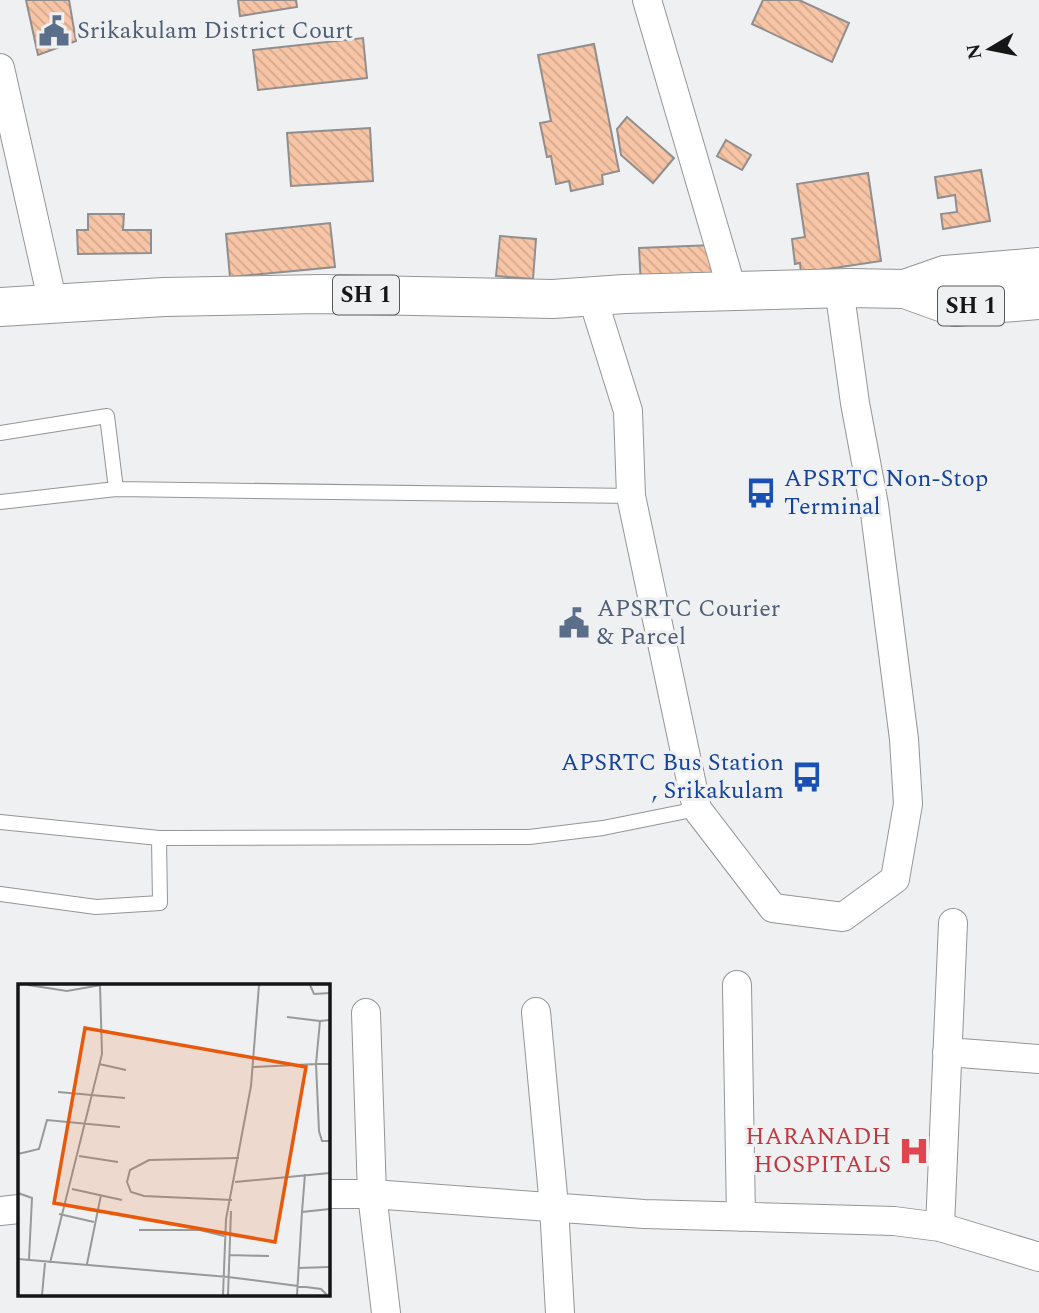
<svg xmlns="http://www.w3.org/2000/svg" width="1039" height="1313" font-family="Spectral,serif">
<style>
.building{fill:url(#building-back-hatch);stroke:#908e8e;stroke-width:2}
.lines{fill:none;stroke-linecap:round;stroke-linejoin:round}
.lane-casing{stroke:#949596;stroke-width:16}
.street-casing{stroke:#949596;stroke-width:30}
.primary-casing{stroke:#949596;stroke-width:40}
.lane{stroke:#fff;stroke-width:14}
.street{stroke:#fff;stroke-width:28}
.primary{stroke:#fff;stroke-width:38}
.labels{text-anchor:middle;dominant-baseline:central;stroke-width:6;stroke-linejoin:round;paint-order:stroke}
.shield{fill:#eff0f1;stroke:#565758;stroke-width:2}
.shield-label{font-size:23px;font-weight:bold;fill:#151616}
.service-label{font-size:24px;fill:#4e5e75;stroke:#eff0f1;text-anchor:start}
.transit-label{font-size:24px;fill:#164399;stroke:#eff0f1;text-anchor:start}
.health-label{font-size:24px;fill:#be3a42;stroke:#eff0f1;text-anchor:end}
.inset-road{fill:none;stroke:#989999;stroke-width:2}
.view{fill:#e8590c;fill-opacity:0.15;stroke:#e8590c;stroke-width:3.5}
.inset-edge{fill:none;stroke:#151616;stroke-width:3.5}
</style>
<defs>
<pattern id="building-back-hatch" width="6" height="6" patternUnits="userSpaceOnUse" patternTransform="scale(1.75)"><rect width="6" height="6" fill="#f7c4a5"/><path d="M-1 5l2 2M0 0l6 6M5-1l2 2" fill="none" stroke="#d3a88d"/></pattern>
</defs>
<rect width="100%" height="100%" fill="#eff0f1"/>
<!-- building -->
<path class="building" d="M 26,0 L 69,0 L 76,41 L 38,55 Z
M 238,0 L 296,0 L 297,7 L 240,16 Z
M 763,0 L 799,0 L 849,23 L 832,62 L 752,24 Z
M 363,38 L 367,78 L 258,90 L 253,50 Z
M 594,44 L 619,171 L 602,175 L 603,184 L 571,191 L 569,181 L 556,184 L 551,156 L 547,157 L 540,123 L 551,121 L 538,55 Z
M 627,117 L 674,158 L 653,183 L 621,155 L 617,129 Z
M 370,128 L 373,181 L 291,186 L 287,133 Z
M 726,140 L 751,155 L 742,170 L 717,156 Z
M 981,170 L 990,221 L 943,229 L 941,214 L 957,212 L 955,195 L 938,198 L 935,177 Z
M 868,173 L 881,261 L 801,273 L 800,263 L 795,264 L 792,239 L 805,237 L 797,184 Z
M 88,214 L 124,214 L 123,230 L 151,230 L 151,253 L 78,254 L 77,230 L 88,230 Z
M 330,223 L 335,267 L 230,277 L 226,234 Z
M 500,236 L 536,239 L 533,279 L 496,276 Z
M 713,245 L 715,285 L 641,287 L 639,248 Z"/>
<g class="lines">
<!-- lane casing -->
<g class="lane-casing">
<path id="lane" d="M 0,433 L 107,416 L 116,489
M 0,502 L 116,489 L 631,496
M 0,822 L 159,838 L 529,837 L 603,828 L 697,809
M 0,894 L 96,907 L 160,903 L 159,838"/>
</g>
<!-- street casing -->
<g class="street-casing">
<path id="street" d="M 647,0 L 733,293
M 0,68 L 53,304
M 592,296 L 628,411 L 631,496 L 697,809 L 773,908 L 843,917 L 895,879 L 908,804 L 904,739 L 874,505 L 855,403 L 839,288
M 737,985 L 741,1217
M 536,1012 L 554,1206 L 560,1313
M 366,1013 L 372,1194 L 386,1313
M 947,1052 L 1039,1059
M 327,1194 L 372,1194 L 644,1214 L 894,1221 L 940,1227 L 1039,1257
M 0,1211 L 19,1209
M 940,1227 L 953,923"/>
</g>
<!-- primary casing -->
<g class="primary-casing">
<path id="primary" d="M 905,289 L 945,275 L 1039,267
M 0,307 L 164,297 L 321,294 L 553,299 L 624,294 L 849,288 L 905,289 L 955,307 L 1039,300"/>
</g>
<!-- lane -->
<use href="#lane" class="lane"/>
<!-- street -->
<use href="#street" class="street"/>
<!-- primary -->
<use href="#primary" class="primary"/>
</g>
<!-- icons -->
<defs>
<g id="civic-bare" transform="scale(2.415)"><path d="M-.6-6.5H3V-4.5H.6V-3L4-1V1h2V6H-6V1h2V-1L-.6-3ZM-1.2 2.5V6h2.4V2.5Z" fill="#5c6f8a" stroke="#eff0f1" stroke-width="2.5" paint-order="stroke"/></g>
<g id="bus-bare" transform="scale(2.415)"><path d="M-5-6H5V4H4V6H2V4H-2V6H-4V4H-5ZM-3.5-4V0h7V-4ZM-3.5 1.2v1.5H-2V1.2ZM2 1.2v1.5H3.5V1.2Z" fill="#1a4fb4" stroke="#eff0f1" stroke-width="2.5" paint-order="stroke"/></g>
<g id="hospital-bare" transform="scale(2.415)"><path d="M-5-5h3v3.5h4V-5h3V5h-3V1.5h-4V5h-3Z" fill="#e0444e" stroke="#eff0f1" stroke-width="2.5" paint-order="stroke"/></g>
</defs>
<g fill-rule="evenodd">
<use href="#civic-bare" x="54" y="31"/>
<use href="#bus-bare" x="761" y="493"/>
<use href="#civic-bare" x="574" y="623"/>
<use href="#bus-bare" x="807" y="777"/>
<use href="#hospital-bare" x="914" y="1151"/>
</g>
<g class="labels">
<!-- shield labels -->
<g class="shield">
<rect x="333" y="275.5" width="66" height="39" rx="5"/>
<rect x="938" y="286.5" width="66" height="39" rx="5"/>
</g>
<g class="shield-label">
<text x="366" y="295">SH 1</text>
<text x="971" y="306">SH 1</text>
</g>
<!-- service labels -->
<g class="service-label">
<text x="77" y="31">Srikakulam District Court</text>
<text x="597" y="609">APSRTC Courier<tspan x="597" dy="28">&amp; Parcel</tspan></text>
</g>
<!-- transit labels -->
<g class="transit-label">
<text x="784" y="479">APSRTC Non-Stop<tspan x="784" dy="28">Terminal</tspan></text>
<text x="784" y="763" text-anchor="end">APSRTC Bus Station<tspan x="784" dy="28">, Srikakulam</tspan></text>
</g>
<!-- health labels -->
<g class="health-label">
<text x="891" y="1137">HARANADH<tspan x="891" dy="28">HOSPITALS</tspan></text>
</g>
</g>
<!-- overview -->
<g transform="translate(18 984)">
<rect width="312" height="312" fill="#eff0f1"/>
<path class="inset-road" d="M 10,1 L 49,7 L 83,1M 292,1 L 296,10 L 312,9M 269,33 L 302,37M 81,80 L 108,86M 312,80 L 298,80 L 301,147 L 304,157 L 312,157M 235,83 L 298,80 L 302,37 L 312,36M 40,108 L 107,114M 0,170 L 21,165 L 29,136 L 102,143M 61,172 L 100,178M 217,198 L 312,189M 54,205 L 104,216M 0,209 L 14,214 L 11,275M 214,216 L 126,212 L 113,208 L 109,198 L 112,186 L 131,176 L 221,174M 284,228 L 287,190M 41,230 L 76,238M 121,246 L 182,246 L 206,252M 211,271 L 251,272M 0,275 L 210,293 L 303,305 L 309,311M 32,279 L 84,70 L 82,1M 69,280 L 83,211M 280,284 L 312,283M 24,311 L 27,279M 205,311 L 208,235 L 233,102 L 241,1M 210,311 L 213,227M 279,311 L 284,228 L 312,225"/>
<path class="view" d="M 67,44 L 288,83 L 257,258 L 36,219 Z"/>
<rect width="312" height="312" class="inset-edge"/>
</g>
<!-- north arrow -->
<g transform="translate(990 49) rotate(260)" stroke="#eff0f1" stroke-width="5" paint-order="stroke">
<path d="M0-5L12 26L0 18L-12 26Z" fill="#151616"/>
<text y="-10" font-size="19" font-weight="bold" text-anchor="middle" fill="#151616">N</text>
</g>
</svg>
